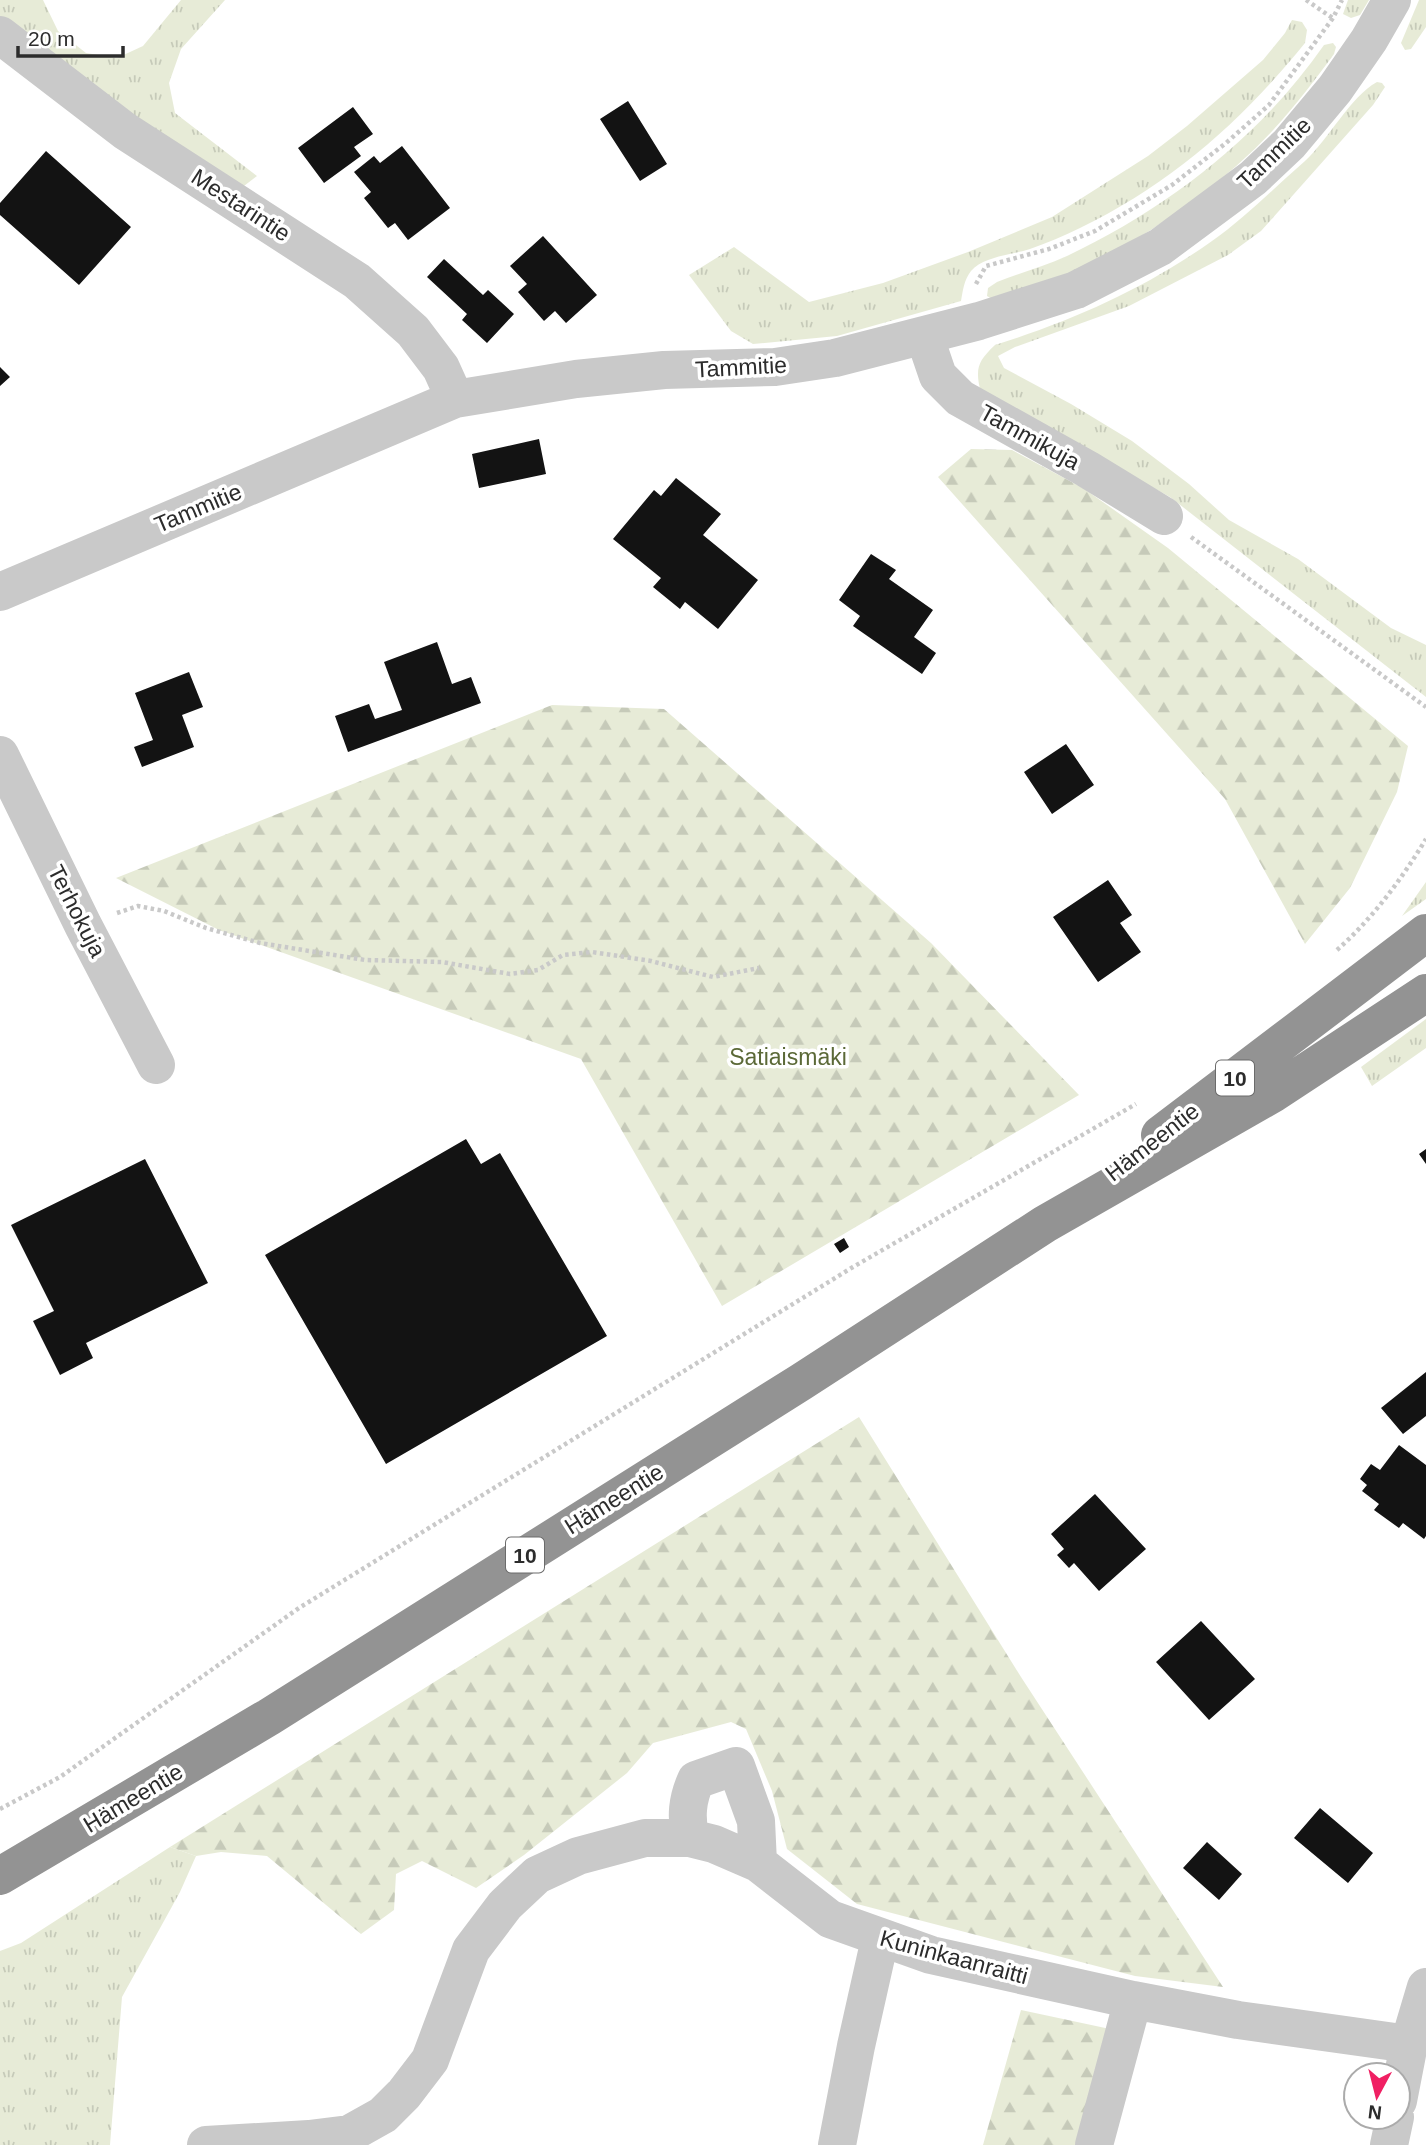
<svg xmlns="http://www.w3.org/2000/svg" width="1426" height="2145" font-family="Arial,sans-serif">
<style>
.grass{fill:url(#grass-tufts)}
.forest{fill:url(#forest-firs)}
.building{fill:#131313}
.lines{fill:none;stroke-linecap:round;stroke-linejoin:round}
.path{stroke:#c9c9c9;stroke-width:4.5;stroke-dasharray:3.5 3.5;stroke-linecap:butt}
.minor{stroke:#c9c9c9;stroke-width:38}
.highway{stroke:#939393;stroke-width:38}
.labels{text-anchor:middle;dominant-baseline:central;stroke-width:7;stroke-linejoin:round;paint-order:stroke}
.shield{fill:#fff;stroke:#6b6b6b;stroke-width:2}
.shield-label{font-size:21px;font-weight:bold;fill:#2c2c2c}
.street-label{font-size:23px;fill:#2c2c2c;stroke:#fff}
.park-label{font-size:23px;fill:#5b6937;stroke:#fff}
</style>
<defs>
<pattern id="grass-tufts" width="24" height="20" patternUnits="userSpaceOnUse" patternTransform="scale(1.75)"><rect width="24" height="20" fill="#e7ebd7"/><path d="M3 7l-1-3M5 7V3M7 7l1-3M15 17l-1-3M17 17v-4M19 17l1-3" fill="none" stroke="#c6cab9"/></pattern>
<pattern id="forest-firs" width="22" height="20" patternUnits="userSpaceOnUse" patternTransform="scale(1.75)"><rect width="22" height="20" fill="#e7ebd7"/><path d="M5 1l3.5 6h-7zM16 11l3.5 6h-7z" fill="#c6cab9"/></pattern>
</defs>
<rect width="100%" height="100%" fill="#fff"/>
<!-- grass -->
<path class="grass" d="M 0,0 L 43,0 L 58,31 L 86,53 L 117,58 L 143,46 L 181,0 L 225,0 L 181,49 L 169,83 L 175,113 L 257,176 L 240,189 L 152,135 L 0,17 Z
M 1348,0 L 1369,0 L 1360,15 L 1351,18 L 1343,14 Z
M 1419,0 L 1426,0 L 1426,27 L 1411,49 L 1405,50 L 1401,43 Z
M 1292,20 L 1302,22 L 1307,30 L 1305,43 C 1241,122 1171,184 1080,228 C 1064,236 1047,243 1030,249 C 1012,255 984,256 971,271 C 964,280 963,290 961,301 L 837,336 L 753,344 L 731,331 L 689,275 L 734,247 L 809,302 L 883,283 L 968,252 L 1052,217 L 1148,156 L 1187,126 L 1263,60 L 1285,33 Z
M 1333,43 L 1336,47 L 1334,54 C 1315,80 1296,105 1274,129 C 1216,192 1129,250 1050,283 C 1032,290 1012,294 994,300 L 987,296 L 988,288 L 997,282 C 1020,273 1045,266 1067,256 C 1168,208 1260,137 1324,45 Z
M 1377,82 L 1382,83 L 1385,87 L 1373,105 L 1261,231 L 1228,255 L 1129,306 L 1015,347 L 998,356 L 1004,368 L 1071,404 L 1132,441 L 1189,484 L 1229,520 L 1298,559 L 1391,628 L 1426,645 L 1426,697 L 1170,497 L 981,393 C 975,369 977,362 995,345 C 1074,320 1144,289 1212,241 C 1244,219 1275,187 1305,161 C 1329,139 1350,97 1377,82 Z
M 1426,882 L 1426,899 L 1402,916 Z
M 1426,1019 L 1426,1048 L 1372,1086 L 1361,1067 Z
M 170,1847 L 196,1856 L 180,1892 L 122,1997 L 110,2145 L 0,2145 L 0,1951 L 21,1943 Z"/>
<!-- forest -->
<path class="forest" d="M 971,449 L 1012,450 L 1083,488 L 1168,548 L 1408,746 L 1397,792 L 1350,888 L 1305,944 L 1225,799 L 938,477 Z
M 552,705 L 664,709 L 931,943 L 1079,1095 L 722,1306 L 581,1059 L 219,930 L 116,878 Z
M 859,1417 L 1021,1677 L 1223,1987 L 1135,1976 L 857,1904 L 787,1849 L 772,1791 L 746,1729 L 731,1722 L 653,1743 L 627,1773 L 524,1855 L 476,1888 L 422,1861 L 396,1874 L 394,1910 L 361,1934 L 267,1856 L 221,1852 L 196,1856 L 170,1847 Z
M 1021,2010 L 1110,2029 L 1078,2145 L 983,2145 Z"/>
<!-- building -->
<path class="building" d="M 628,101 L 667,164 L 640,181 L 600,119 Z
M 353,107 L 373,134 L 354,147 L 361,156 L 324,183 L 298,148 Z
M 402,146 L 450,208 L 408,240 L 395,223 L 388,228 L 364,198 L 371,192 L 354,172 L 374,156 L 380,163 Z
M 46,151 L 131,227 L 79,285 L 0,215 L 0,203 Z
M 543,236 L 597,295 L 566,323 L 555,311 L 544,321 L 518,292 L 527,284 L 510,266 Z
M 444,259 L 483,295 L 488,290 L 514,314 L 487,343 L 462,320 L 467,314 L 427,277 Z
M 0,367 L 10,377 L 0,386 Z
M 539,439 L 546,474 L 479,488 L 472,454 Z
M 676,478 L 721,514 L 703,535 L 758,580 L 718,629 L 685,602 L 680,609 L 653,587 L 661,578 L 613,539 L 654,490 L 661,496 Z
M 871,554 L 896,570 L 889,579 L 933,610 L 914,637 L 936,653 L 922,674 L 853,626 L 860,616 L 839,600 Z
M 437,642 L 452,684 L 471,677 L 481,703 L 348,752 L 335,716 L 369,704 L 375,719 L 402,710 L 384,662 Z
M 189,672 L 203,707 L 182,715 L 194,747 L 142,767 L 134,747 L 153,740 L 135,693 Z
M 1066,744 L 1094,785 L 1052,814 L 1024,772 Z
M 1108,880 L 1132,915 L 1120,923 L 1141,952 L 1098,982 L 1053,917 Z
M 466,1139 L 481,1164 L 500,1153 L 607,1336 L 386,1464 L 265,1255 Z
M 1426,1149 L 1426,1164 L 1419,1154 Z
M 145,1159 L 208,1283 L 86,1343 L 93,1358 L 60,1375 L 33,1321 L 54,1311 L 11,1225 Z
M 844,1238 L 849,1247 L 840,1253 L 834,1244 Z
M 1426,1372 L 1426,1416 L 1403,1434 L 1381,1408 Z
M 1399,1445 L 1426,1465 L 1426,1536 L 1424,1539 L 1403,1523 L 1399,1528 L 1374,1510 L 1379,1504 L 1362,1491 L 1367,1485 L 1360,1479 L 1371,1464 L 1380,1470 Z
M 1095,1494 L 1146,1549 L 1099,1591 L 1074,1563 L 1069,1568 L 1057,1555 L 1064,1549 L 1051,1534 Z
M 1201,1621 L 1255,1679 L 1209,1720 L 1156,1662 Z
M 1320,1808 L 1373,1853 L 1348,1883 L 1294,1838 Z
M 1207,1842 L 1242,1874 L 1219,1900 L 1183,1868 Z"/>
<g class="lines">
<!-- path -->
<path class="path" d="M 1306,0 L 1334,19
M 976,284 L 986,266 L 1049,249 L 1095,231 L 1172,185 L 1226,143 L 1269,105 L 1333,18 L 1342,0
M 1191,537 L 1426,707
M 117,913 L 138,906 L 164,911 L 206,928 L 260,943 L 365,960 L 442,962 L 510,974 L 538,970 L 563,955 L 592,952 L 651,961 L 713,977 L 759,968
M 1337,950 C 1373,918 1401,880 1426,839
M 0,1809 L 60,1777 L 299,1608 L 853,1267 L 1136,1104"/>
<!-- minor -->
<path class="minor" d="M 0,35 L 125,131 L 357,281 L 413,331 L 441,368 L 455,399
M 924,335 L 938,376 L 960,398 L 1087,469 L 1164,516
M 0,592 L 455,399 L 576,379 L 664,370 L 775,367 L 835,358 L 979,321 L 1076,290 L 1160,247 L 1253,178 L 1289,144 L 1335,89 L 1369,40 L 1392,0
M 0,755 L 83,925 L 156,1065
M 690,1838 C 686,1816 687,1800 696,1780 L 736,1766 L 756,1821 L 758,1863
M 1398,2101 L 1409,2044 L 1426,1987
M 206,2145 L 309,2139 L 349,2134 L 383,2115 L 404,2094 L 430,2060 L 471,1950 L 505,1905 L 537,1875 L 578,1856 L 645,1838 L 690,1838 L 714,1844 L 758,1863 L 830,1919 L 931,1955 L 1133,2000 L 1238,2020 L 1409,2044
M 837,2145 L 856,2046 L 880,1939
M 1094,2145 L 1133,2000
M 1389,2145 L 1395,2117"/>
<!-- highway -->
<path class="highway" d="M 1160,1135 L 1426,933
M 0,1876 L 269,1717 L 801,1382 L 1045,1224 L 1274,1093 L 1426,993"/>
</g>
<g class="labels">
<!-- shield labels -->
<g class="shield">
<rect x="1216" y="1060.5" width="38" height="35" rx="5"/>
<rect x="506" y="1537.5" width="38" height="35" rx="5"/>
</g>
<g class="shield-label">
<text x="1235" y="1078">10</text>
<text x="525" y="1555">10</text>
</g>
<!-- street labels -->
<g class="street-label">
<text transform="translate(1274 153) rotate(-44)">Tammitie</text>
<text transform="translate(241 205) rotate(33)">Mestarintie</text>
<text transform="translate(741 367) rotate(-3)">Tammitie</text>
<text transform="translate(1030 437) rotate(29)">Tammikuja</text>
<text transform="translate(198 508) rotate(-23)">Tammitie</text>
<text transform="translate(77 911) rotate(63)">Terhokuja</text>
<text transform="translate(1152 1142) rotate(-38)">Hämeentie</text>
<text transform="translate(614 1499) rotate(-32)">Hämeentie</text>
<text transform="translate(133 1798) rotate(-31)">Hämeentie</text>
<text transform="translate(954 1957) rotate(15)">Kuninkaanraitti</text>
</g>
<!-- park labels -->
<g class="park-label">
<text x="788" y="1057">Satiaismäki</text>
</g>
</g>
<!-- north arrow -->
<g transform="translate(1377 2096) rotate(187)"><circle r="33" fill="#ffffff" stroke="#ababab" stroke-width="2"/>
<path d="M0-5L12 26L0 18L-12 26Z" fill="#f02063"/>
<text y="-10" font-size="19" font-weight="bold" text-anchor="middle" fill="#2c2c2c">N</text>
</g>
<!-- scale -->
<path d="M18 46v10h105v-10" fill="none" stroke="#2c2c2c" stroke-width="3.5"/>
<text x="28" y="46" font-size="21" fill="#2c2c2c" stroke="#ffffff" stroke-width="5" paint-order="stroke">20 m</text>
</svg>
